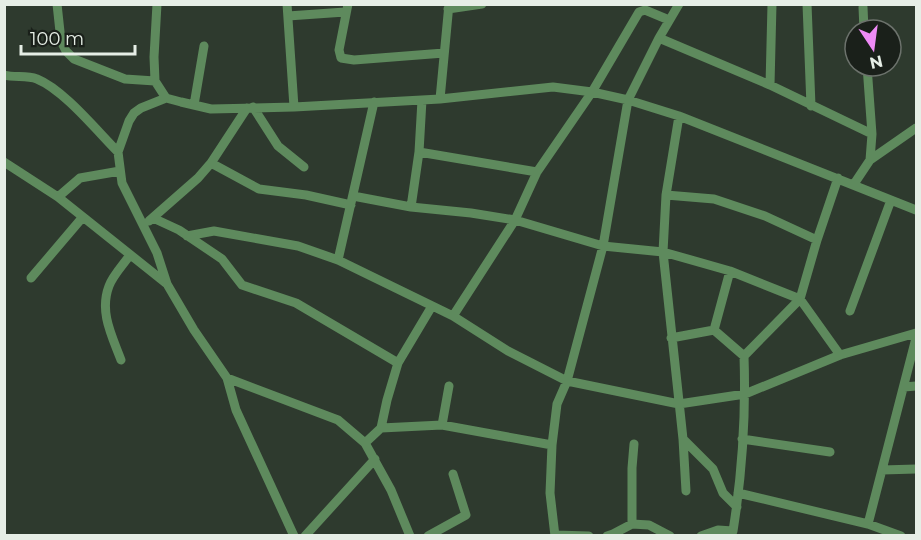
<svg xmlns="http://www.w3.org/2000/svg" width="921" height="540" font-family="Montserrat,sans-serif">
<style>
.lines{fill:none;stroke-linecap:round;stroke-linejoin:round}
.minor{stroke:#5e8a5d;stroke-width:9}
</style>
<rect width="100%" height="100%" fill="#2e3a2e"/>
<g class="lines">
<!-- minor -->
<path class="minor" d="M 57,4 L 61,41 L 66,51 L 74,59 L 125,79 L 155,81
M 157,4 L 154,57 L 155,81 L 166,98 L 181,102 L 211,109 L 294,107 L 440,99 L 553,87 L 592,92 L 628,100 L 679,116 L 916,210
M 287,4 L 294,107
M 348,4 L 339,50 L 341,58 L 354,60 L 444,53
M 807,4 L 811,106
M 863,7 L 864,30
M 448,9 L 482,4
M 288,16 L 345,12
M 659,38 L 770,85 L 872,134
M 867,66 L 872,134 L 870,160
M 4,75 C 15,78 26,75 37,79 C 64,90 97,131 118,152
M 770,85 L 772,4
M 166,98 L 141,108 L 134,113 L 129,121 L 118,152 L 122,183 L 157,253 L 167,284 L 194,330 L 227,378 L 236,410 L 294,536
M 440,99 L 449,4
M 194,105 L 204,46
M 253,107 L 278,146 L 304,167
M 679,116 L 666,195 L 663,252 L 683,439 L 713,469 L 723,493 L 737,507
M 419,152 L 537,172
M 4,162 L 58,197 L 167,284
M 211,163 L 259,189 L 306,195 L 351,205
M 854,184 L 870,160 L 916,128
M 666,195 L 714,199 L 765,216 L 817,240
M 353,196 L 411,207 L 471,213 L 515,220 L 603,246 L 663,252 L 730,271 L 800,299 L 840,355
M 58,197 L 80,178 L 120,171
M 411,207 L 419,152 L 422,100
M 153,218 L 179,230 L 222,259 L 242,285 L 296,303 L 398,363
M 149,221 L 198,178 L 211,163 L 247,108
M 187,236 L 214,231 L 298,246 L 338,260 L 453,316 L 508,351 L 567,381 L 679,404 L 745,394 L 840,355 L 916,333
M 338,260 L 374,102
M 31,278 L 82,218
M 850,311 L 891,200
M 453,316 L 515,220 L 537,172 L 592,92 L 639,12 L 645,10 L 669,20
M 714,330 L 730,271
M 714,330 L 744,356
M 671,338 L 714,330
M 121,360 C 112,336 99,312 109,286 C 113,275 123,265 130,255
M 227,378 L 338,420 L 365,443 L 391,490 L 410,536
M 904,387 L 916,386
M 442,425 L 449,386
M 381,428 L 442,425 L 552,445
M 683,439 L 686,491
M 742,439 L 830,452
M 365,443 L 381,428 L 387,400 L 398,363 L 432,306
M 882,470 L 916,469
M 738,493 L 868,524 L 901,536
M 632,524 L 649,525 L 670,536
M 868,524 L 916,338
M 555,535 L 589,536
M 305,536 L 375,459
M 428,536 L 466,515 L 453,474
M 555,536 L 550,493 L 552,445 L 557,404 L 567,381 L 603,246 L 628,100 L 659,38 L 679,4
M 607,536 L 613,534 L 632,524 L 632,468 L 634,444
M 701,536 L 718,530 L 733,531 C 742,474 746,414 744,356 L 800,299 L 817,240 L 838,178"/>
</g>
<!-- border -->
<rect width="921" height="540" fill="none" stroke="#e6eee6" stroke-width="12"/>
<!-- north arrow -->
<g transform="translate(873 48) rotate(167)"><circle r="28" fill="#1a201a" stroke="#6c726c" stroke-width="1.5"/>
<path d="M0-4.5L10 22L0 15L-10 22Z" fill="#ef8bf7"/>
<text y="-9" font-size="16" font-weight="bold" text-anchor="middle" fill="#e6eee6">N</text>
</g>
<!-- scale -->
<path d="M21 45v9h114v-9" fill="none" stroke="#e6eee6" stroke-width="3"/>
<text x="30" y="45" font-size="18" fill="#e6eee6" stroke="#1a201a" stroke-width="4.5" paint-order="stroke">100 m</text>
</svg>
